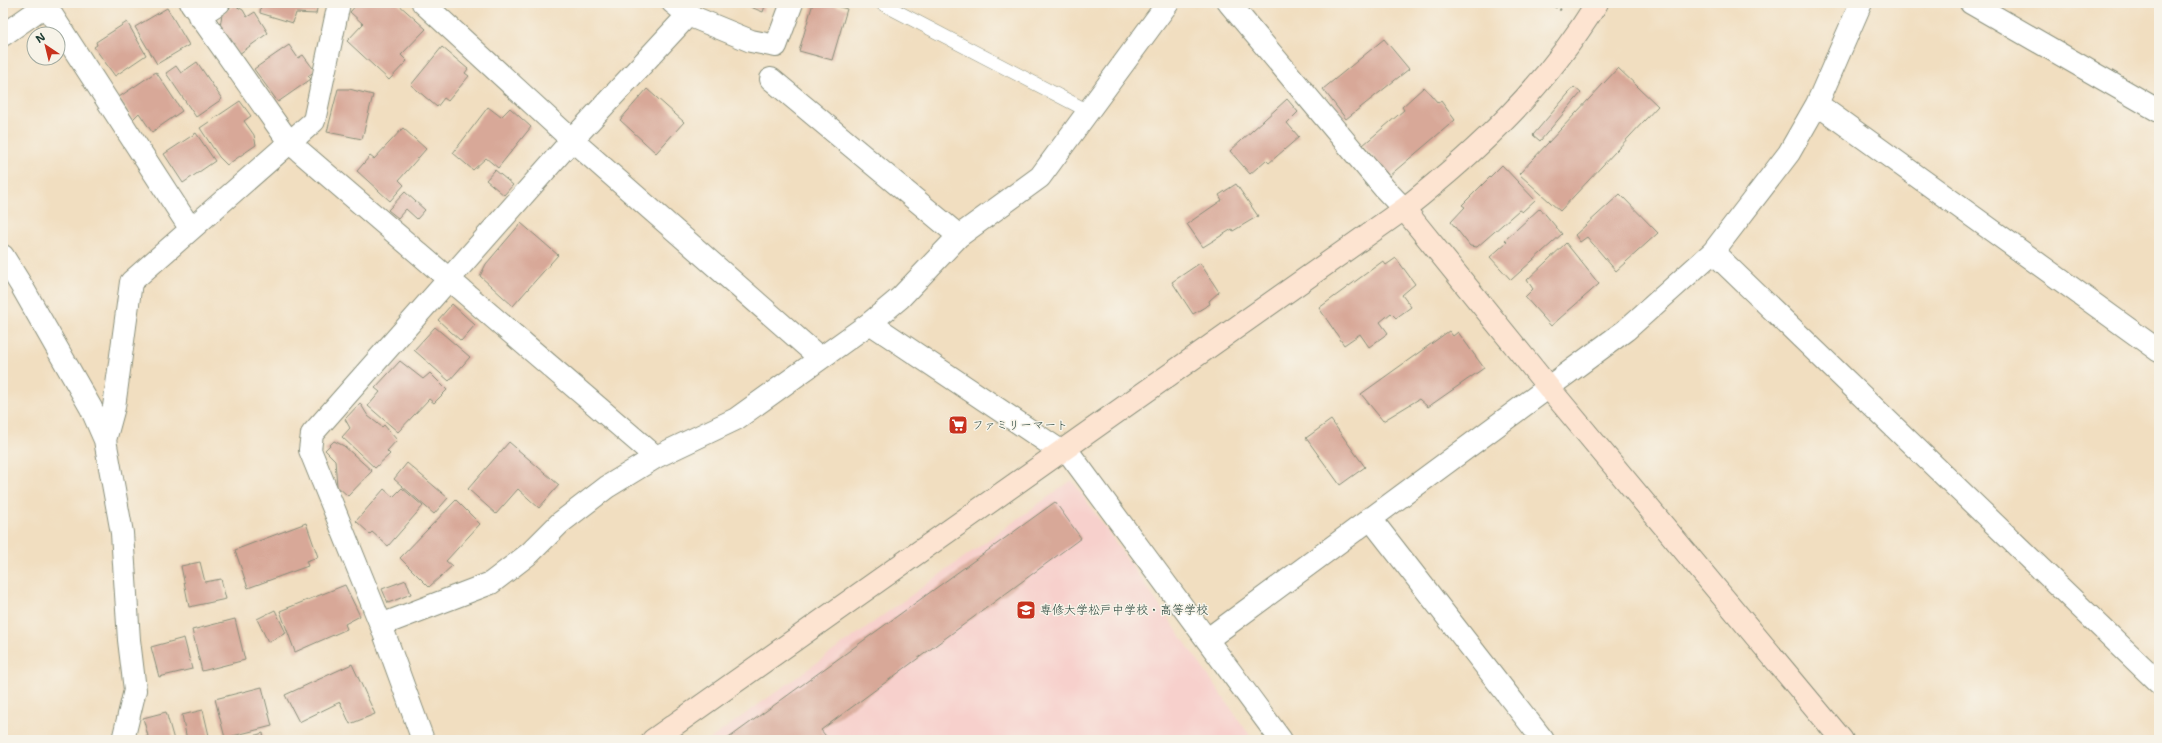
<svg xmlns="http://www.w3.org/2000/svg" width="2162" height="743" font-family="'Shantell Sans','Klee One',sans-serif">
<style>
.built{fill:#f7d0cc}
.building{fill:#d8a898}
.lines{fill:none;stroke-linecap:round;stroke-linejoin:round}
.lane-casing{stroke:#888e7a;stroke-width:14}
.street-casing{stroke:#888e7a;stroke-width:24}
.secondary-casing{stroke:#888e7a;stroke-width:24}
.path{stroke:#888e7a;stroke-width:2.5;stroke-dasharray:3 3;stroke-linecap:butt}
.lane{stroke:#fff;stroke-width:13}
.street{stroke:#fff;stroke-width:22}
.secondary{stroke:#fde4d1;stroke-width:22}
.labels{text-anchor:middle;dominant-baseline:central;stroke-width:3;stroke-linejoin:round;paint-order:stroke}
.poi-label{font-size:12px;fill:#1f3d34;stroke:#f7f3e8;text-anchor:start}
</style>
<rect width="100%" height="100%" fill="#f7f3e8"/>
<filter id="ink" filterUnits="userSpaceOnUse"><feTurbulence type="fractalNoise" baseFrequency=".025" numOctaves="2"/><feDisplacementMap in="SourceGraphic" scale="8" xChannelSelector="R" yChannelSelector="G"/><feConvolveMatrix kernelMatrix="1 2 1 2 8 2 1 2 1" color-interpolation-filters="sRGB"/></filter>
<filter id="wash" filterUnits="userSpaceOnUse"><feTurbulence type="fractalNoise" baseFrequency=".012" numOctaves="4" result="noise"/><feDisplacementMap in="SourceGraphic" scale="16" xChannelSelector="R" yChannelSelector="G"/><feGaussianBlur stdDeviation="0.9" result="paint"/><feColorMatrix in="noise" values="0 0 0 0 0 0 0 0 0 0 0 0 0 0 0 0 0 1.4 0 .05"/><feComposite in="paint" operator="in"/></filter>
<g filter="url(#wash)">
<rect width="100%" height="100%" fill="#f1dec0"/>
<!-- built -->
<path class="built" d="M 1072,480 L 1253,740 L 709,740 Z"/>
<g id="blocks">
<!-- building -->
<path class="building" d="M 261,3 L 318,3 L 316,14 L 296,13 L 293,23 L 260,13 Z
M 358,3 L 397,3 L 426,29 L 401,55 L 407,61 L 389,80 L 347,41 L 363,24 L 350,12 Z
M 741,3 L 766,3 L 763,12 Z
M 813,3 L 825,3 L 847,9 L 832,60 L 799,51 Z
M 234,5 L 243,10 L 247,17 L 255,12 L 268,33 L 239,54 L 220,27 L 222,14 Z
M 167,8 L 189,45 L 157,64 L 135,27 Z
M 127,22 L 146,55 L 115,76 L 94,47 L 97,45 L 96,42 Z
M 1384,39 L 1409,69 L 1346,119 L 1323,89 Z
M 289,45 L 298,58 L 303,55 L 315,71 L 308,76 L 311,79 L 278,102 L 254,69 Z
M 442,47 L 468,69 L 465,73 L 469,76 L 448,101 L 444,98 L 437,107 L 411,85 Z
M 197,62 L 222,99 L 196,117 L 166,73 L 176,66 L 181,73 Z
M 1618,68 L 1658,106 L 1560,211 L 1519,174 Z
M 156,72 L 182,111 L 152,132 L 139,113 L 133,119 L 119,97 Z
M 1424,87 L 1438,103 L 1441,101 L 1455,120 L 1389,176 L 1363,145 L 1404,110 L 1402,107 Z
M 1574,87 L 1581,93 L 1540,141 L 1533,135 Z
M 338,89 L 349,89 L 373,95 L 362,139 L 327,132 Z
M 647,89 L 684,122 L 656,153 L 620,120 Z
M 1287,99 L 1298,112 L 1287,123 L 1299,137 L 1269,163 L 1266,160 L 1250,174 L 1230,151 Z
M 240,101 L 251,116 L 244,121 L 254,135 L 256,145 L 227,165 L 219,157 L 200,128 Z
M 488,107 L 501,117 L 510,108 L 531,127 L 498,168 L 486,158 L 473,170 L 453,153 Z
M 403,128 L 426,149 L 399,180 L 404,185 L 390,201 L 357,171 L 370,156 L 374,159 Z
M 196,133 L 215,161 L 183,183 L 164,154 Z
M 1502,165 L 1535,200 L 1522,212 L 1519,210 L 1477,247 L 1470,246 L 1451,222 L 1465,207 L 1462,205 Z
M 495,170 L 513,185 L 504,195 L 486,180 Z
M 1236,184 L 1258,216 L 1233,231 L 1232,229 L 1203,247 L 1187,224 L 1222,200 L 1219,195 Z
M 405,192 L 425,210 L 417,219 L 406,209 L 398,218 L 388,210 Z
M 1620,194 L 1658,233 L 1616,271 L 1587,237 L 1580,242 L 1575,235 Z
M 1540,208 L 1562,234 L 1511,280 L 1490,257 L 1507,242 L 1505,240 Z
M 521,223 L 558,255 L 513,306 L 480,276 L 486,264 Z
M 1566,243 L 1599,284 L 1551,326 L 1525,297 L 1533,289 L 1527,280 Z
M 1396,258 L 1415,284 L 1402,295 L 1411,307 L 1396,318 L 1391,313 L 1380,322 L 1388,333 L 1369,347 L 1360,334 L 1344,345 L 1319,308 L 1383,261 L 1386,265 Z
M 1200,263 L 1219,292 L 1209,301 L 1210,304 L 1193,314 L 1172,282 Z
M 452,304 L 475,325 L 461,341 L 438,320 Z
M 435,327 L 470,357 L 449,381 L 414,350 Z
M 1449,331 L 1453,336 L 1458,332 L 1484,368 L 1428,407 L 1419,399 L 1383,421 L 1361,394 Z
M 400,361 L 423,379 L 430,373 L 447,390 L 434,403 L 429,399 L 398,432 L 368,406 L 380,392 L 375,388 Z
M 360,403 L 368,416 L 382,427 L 384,425 L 397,440 L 387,451 L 390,454 L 375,468 L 342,437 L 350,428 L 345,419 Z
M 1331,420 L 1365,467 L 1340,485 L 1306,438 Z
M 334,441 L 344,446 L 372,471 L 348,496 L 337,486 L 335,460 L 325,450 Z
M 509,442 L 559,485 L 539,508 L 518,489 L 496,514 L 468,489 Z
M 407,463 L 448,498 L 434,514 L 394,479 Z
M 402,488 L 423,506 L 388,546 L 372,532 L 370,534 L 356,521 L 384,489 L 393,497 Z
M 456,500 L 480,524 L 446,561 L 452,566 L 429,587 L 400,558 Z
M 1055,502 L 1081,538 L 821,730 L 829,740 L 726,740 Z
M 306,523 L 318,557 L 306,561 L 308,566 L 248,588 L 235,550 Z
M 200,562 L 205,582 L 221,579 L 226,599 L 189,607 L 181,566 Z
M 406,580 L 411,594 L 388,603 L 382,589 Z
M 345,585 L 360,616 L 345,624 L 347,629 L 295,652 L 280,611 Z
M 275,610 L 286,633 L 268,642 L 257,619 Z
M 235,619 L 245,660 L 202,671 L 192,630 Z
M 184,638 L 192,669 L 159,677 L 151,647 Z
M 352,664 L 375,714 L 350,724 L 340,702 L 299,722 L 285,695 Z
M 262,687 L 272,726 L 225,738 L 215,699 Z
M 203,710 L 210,740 L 187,740 L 182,715 Z
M 166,712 L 174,740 L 140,740 L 148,736 L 143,718 Z
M 263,733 L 264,740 L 240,740 Z"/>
</g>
</g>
<g filter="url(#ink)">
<use href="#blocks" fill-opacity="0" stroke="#888e7a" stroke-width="1"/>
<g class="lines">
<!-- lane casing -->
<g class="lane-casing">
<path id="lane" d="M 881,3 L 1088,111"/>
</g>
<!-- street casing -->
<g class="street-casing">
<path id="street" d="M 44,3 L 190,228
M 191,3 L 289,142 L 656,457
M 423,3 L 572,140 L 820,358
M 1229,3 L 1384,188 L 1404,209
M 1971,3 L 2159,111
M 688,15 L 751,41 L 776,46 L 792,3
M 199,16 L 219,3
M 3,35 L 46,5
M 771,79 L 959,236
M 1817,104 L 2159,351
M 1713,252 L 2159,683
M 3,256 L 21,285 L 91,408 L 105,440 L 122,533 L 129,640 L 135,690 L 123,740
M 870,323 L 1062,452
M 105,440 L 114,407 L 131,282 L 314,121 L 339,3
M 1066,449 L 1281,740
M 1370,518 L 1543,740
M 381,625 L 491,583 L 530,553 L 560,523 L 607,487 L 656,457 L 736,419 L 870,323 L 900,298 L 959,236 L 1040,177 L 1168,3
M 1208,639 L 1626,330 L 1713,252 L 1789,153 L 1817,104 L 1861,3
M 423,740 L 381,625 L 310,450 L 312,434 L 572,140 L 688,15 L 673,3"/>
</g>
<!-- secondary casing -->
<g class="secondary-casing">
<path id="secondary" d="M 1404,209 L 1549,388 L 1842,740
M 653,740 L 1404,209 C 1481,148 1545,87 1597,3"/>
</g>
<!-- path -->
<path class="path" d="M 1549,3 L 1561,10"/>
<!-- lane -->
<use href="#lane" class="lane"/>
<!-- street -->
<use href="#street" class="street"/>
<!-- secondary -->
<use href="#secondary" class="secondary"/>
</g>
</g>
<!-- icons -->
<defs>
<g id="supermarket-square" transform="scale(1)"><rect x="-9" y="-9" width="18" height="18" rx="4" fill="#c8321e" stroke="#f7f3e8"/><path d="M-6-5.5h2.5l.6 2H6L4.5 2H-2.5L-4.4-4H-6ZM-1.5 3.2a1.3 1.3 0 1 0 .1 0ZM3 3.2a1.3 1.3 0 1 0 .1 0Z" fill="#fff"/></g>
<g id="school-square" transform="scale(1)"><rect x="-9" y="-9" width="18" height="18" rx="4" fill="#c8321e" stroke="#f7f3e8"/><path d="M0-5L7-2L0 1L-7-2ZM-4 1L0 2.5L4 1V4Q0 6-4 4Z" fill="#fff"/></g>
</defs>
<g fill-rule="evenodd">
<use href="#supermarket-square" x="958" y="425"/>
<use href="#school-square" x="1026" y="610"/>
</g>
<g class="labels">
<!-- poi labels -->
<g class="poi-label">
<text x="972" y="425">ファミリーマート</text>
<text x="1040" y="610">専修大学松戸中学校・高等学校</text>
</g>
</g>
<!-- margin -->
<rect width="2162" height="743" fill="none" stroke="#f7f3e8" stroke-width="16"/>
<!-- north arrow -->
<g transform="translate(46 46) rotate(325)"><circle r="19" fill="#f7f3e8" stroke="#a1aaa0"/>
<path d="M0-3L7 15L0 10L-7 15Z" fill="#c8321e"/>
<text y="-6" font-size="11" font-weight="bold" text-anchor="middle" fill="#1f3d34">N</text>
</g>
</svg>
